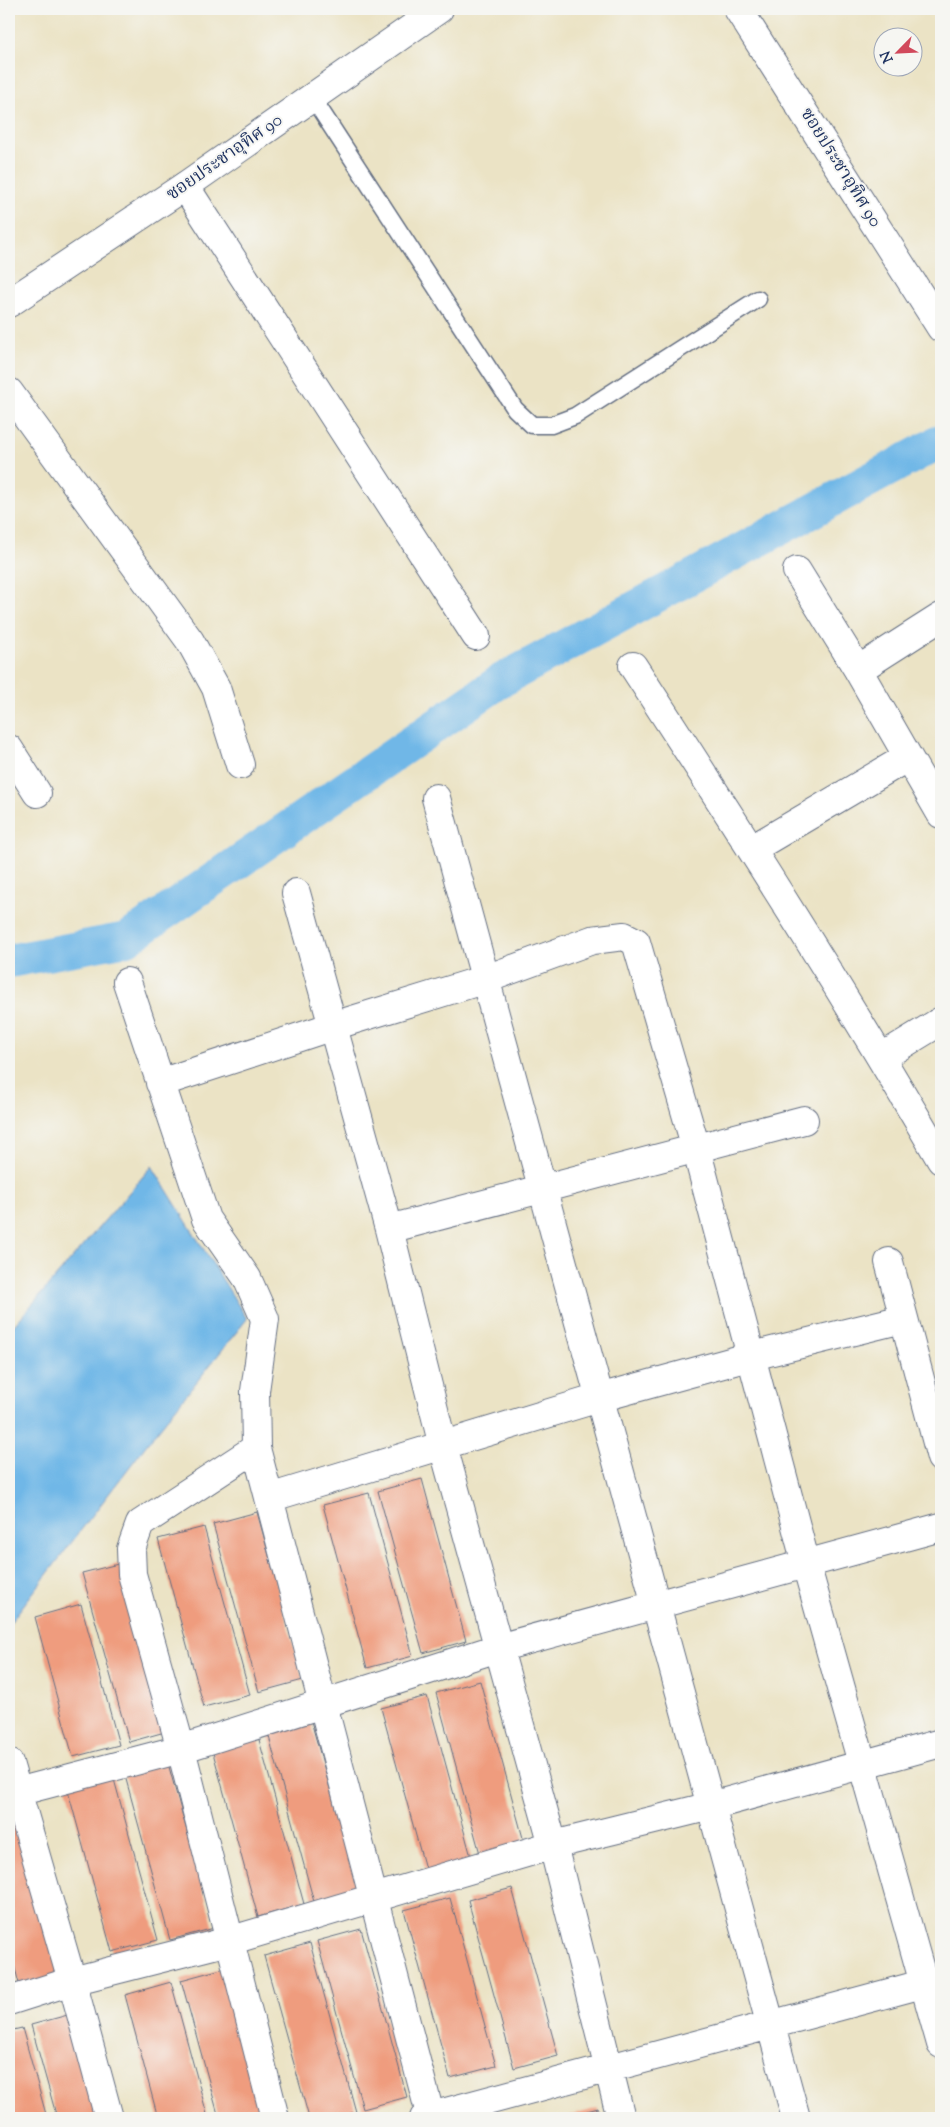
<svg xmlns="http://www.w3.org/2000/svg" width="950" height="2127" font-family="'Sorts Mill Goudy','Noto Serif Thai',serif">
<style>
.water{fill:#70b7e7;stroke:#4673a2}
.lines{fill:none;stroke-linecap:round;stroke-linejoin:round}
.canal{stroke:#70b7e7;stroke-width:34}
.building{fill:#ef9c7e}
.service-casing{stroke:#646e82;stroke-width:19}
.minor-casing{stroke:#646e82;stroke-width:30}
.tertiary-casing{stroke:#646e82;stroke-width:30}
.service{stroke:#fff;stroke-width:16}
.minor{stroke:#fff;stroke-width:28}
.tertiary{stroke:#fff;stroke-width:28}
.labels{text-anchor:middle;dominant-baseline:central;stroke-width:4;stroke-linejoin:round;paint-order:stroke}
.street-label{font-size:18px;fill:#1b2f5e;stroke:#f6f6f2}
</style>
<rect width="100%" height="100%" fill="#f6f6f2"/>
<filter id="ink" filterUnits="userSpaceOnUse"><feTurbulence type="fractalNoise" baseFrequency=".02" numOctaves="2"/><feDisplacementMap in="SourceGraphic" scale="10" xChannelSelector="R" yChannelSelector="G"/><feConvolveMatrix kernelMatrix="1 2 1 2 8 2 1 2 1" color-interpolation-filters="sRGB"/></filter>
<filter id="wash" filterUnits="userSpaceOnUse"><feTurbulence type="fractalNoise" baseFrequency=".0096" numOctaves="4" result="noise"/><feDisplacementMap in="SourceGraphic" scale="20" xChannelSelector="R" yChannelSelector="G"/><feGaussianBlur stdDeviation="1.12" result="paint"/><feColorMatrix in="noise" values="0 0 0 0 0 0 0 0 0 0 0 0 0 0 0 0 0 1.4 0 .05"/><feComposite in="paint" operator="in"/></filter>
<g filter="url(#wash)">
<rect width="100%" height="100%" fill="#ebe3c5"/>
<!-- water -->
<path class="water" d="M 152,1166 L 247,1319 L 154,1435 L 9,1624 L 9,1331 Z"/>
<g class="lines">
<!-- canal -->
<path class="canal" d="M 9,961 L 127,939 L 502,680 L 941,441"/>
</g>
<g id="blocks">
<!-- building -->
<path class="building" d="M 422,1479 L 466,1641 L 423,1653 L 378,1491 Z
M 369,1493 L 413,1656 L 367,1668 L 323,1505 Z
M 257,1512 L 303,1680 L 259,1692 L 213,1524 Z
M 204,1527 L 250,1695 L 204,1707 L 158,1539 Z
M 126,1562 L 172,1730 L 129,1742 L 82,1573 Z
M 81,1604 L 119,1745 L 73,1757 L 35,1617 Z
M 480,1681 L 526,1849 L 482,1861 L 436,1693 Z
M 427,1696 L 473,1864 L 427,1876 L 381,1708 Z
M 311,1721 L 358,1889 L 314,1902 L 268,1733 Z
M 258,1736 L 304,1904 L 258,1917 L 212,1749 Z
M 167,1760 L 214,1928 L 170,1940 L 124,1772 Z
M 112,1772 L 158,1940 L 112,1952 L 66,1784 Z
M 19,1810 L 65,1979 L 21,1991 L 9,1946 L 9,1813 Z
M 512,1888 L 558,2056 L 514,2068 L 468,1900 Z
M 450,1898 L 496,2066 L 450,2078 L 404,1910 Z
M 361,1929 L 407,2097 L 363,2109 L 317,1941 Z
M 310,1943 L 356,2112 L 332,2118 L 309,2118 L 264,1956 Z
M 225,1968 L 266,2118 L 219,2118 L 181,1980 Z
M 171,1982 L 208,2118 L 158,2118 L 125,1995 Z
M 75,2013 L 104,2118 L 57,2118 L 31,2025 Z
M 22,2028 L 47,2118 L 9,2118 L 9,2031 Z
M 598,2108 L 601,2118 L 562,2118 Z"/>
</g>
</g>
<g filter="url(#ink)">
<use href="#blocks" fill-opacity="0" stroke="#646e82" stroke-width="1"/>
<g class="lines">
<!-- service casing -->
<g class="service-casing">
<path id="service" d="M 312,97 L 515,409 L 532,425 L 551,425 L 575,416 L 758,299"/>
</g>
<!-- minor casing -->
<g class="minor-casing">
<path id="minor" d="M 185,186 L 476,636
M 9,392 L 190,641 L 216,688 L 240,765
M 797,571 L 858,670 L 941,814
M 633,666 C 739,829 844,992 941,1160
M 858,670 L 941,617
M 9,749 L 37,793
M 436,798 L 796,2118
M 752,849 L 908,757
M 296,893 L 389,1229 L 443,1446 L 553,1845 L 621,2118
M 127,982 L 206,1219 L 247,1278 L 265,1319 L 255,1391 L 256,1448 L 140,1524 L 131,1549 L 132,1574 L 181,1749 L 275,2118
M 882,1057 L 941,1021
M 160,1083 L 333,1026 L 486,979 L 592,940 L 624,936 L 636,942 L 696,1148 L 806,1564 L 941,2044
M 389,1229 L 804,1120
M 889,1262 L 941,1458
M 256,1448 L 431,2118
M 269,1498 L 599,1398 L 752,1356 L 903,1319
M 9,1763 L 72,1981 L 109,2118
M 17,1792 L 181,1749 L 498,1648 L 941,1527
M 9,2001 L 72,1981 L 229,1941 L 553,1845 L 711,1806 L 941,1743
M 424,2118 L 941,1979"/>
</g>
<!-- tertiary casing -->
<g class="tertiary-casing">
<path id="tertiary" d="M 738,9 L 941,328
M 9,303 L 185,186 L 439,9"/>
</g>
<!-- service -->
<use href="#service" class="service"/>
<!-- minor -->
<use href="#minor" class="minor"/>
<!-- tertiary -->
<use href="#tertiary" class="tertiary"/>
</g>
</g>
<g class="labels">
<!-- street labels -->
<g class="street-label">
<text transform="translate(225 158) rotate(-35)">ซอยประชาอุทิศ 90</text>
<text transform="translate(840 168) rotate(58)">ซอยประชาอุทิศ 90</text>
</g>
</g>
<!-- margin -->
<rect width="950" height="2127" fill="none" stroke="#f6f6f2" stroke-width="30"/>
<!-- north arrow -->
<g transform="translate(898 52) rotate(246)"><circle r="24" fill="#f6f6f2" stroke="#9ea6b7"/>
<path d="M0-4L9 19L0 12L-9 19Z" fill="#d1495b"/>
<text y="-8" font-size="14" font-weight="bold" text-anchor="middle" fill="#1b2f5e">N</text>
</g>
</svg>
